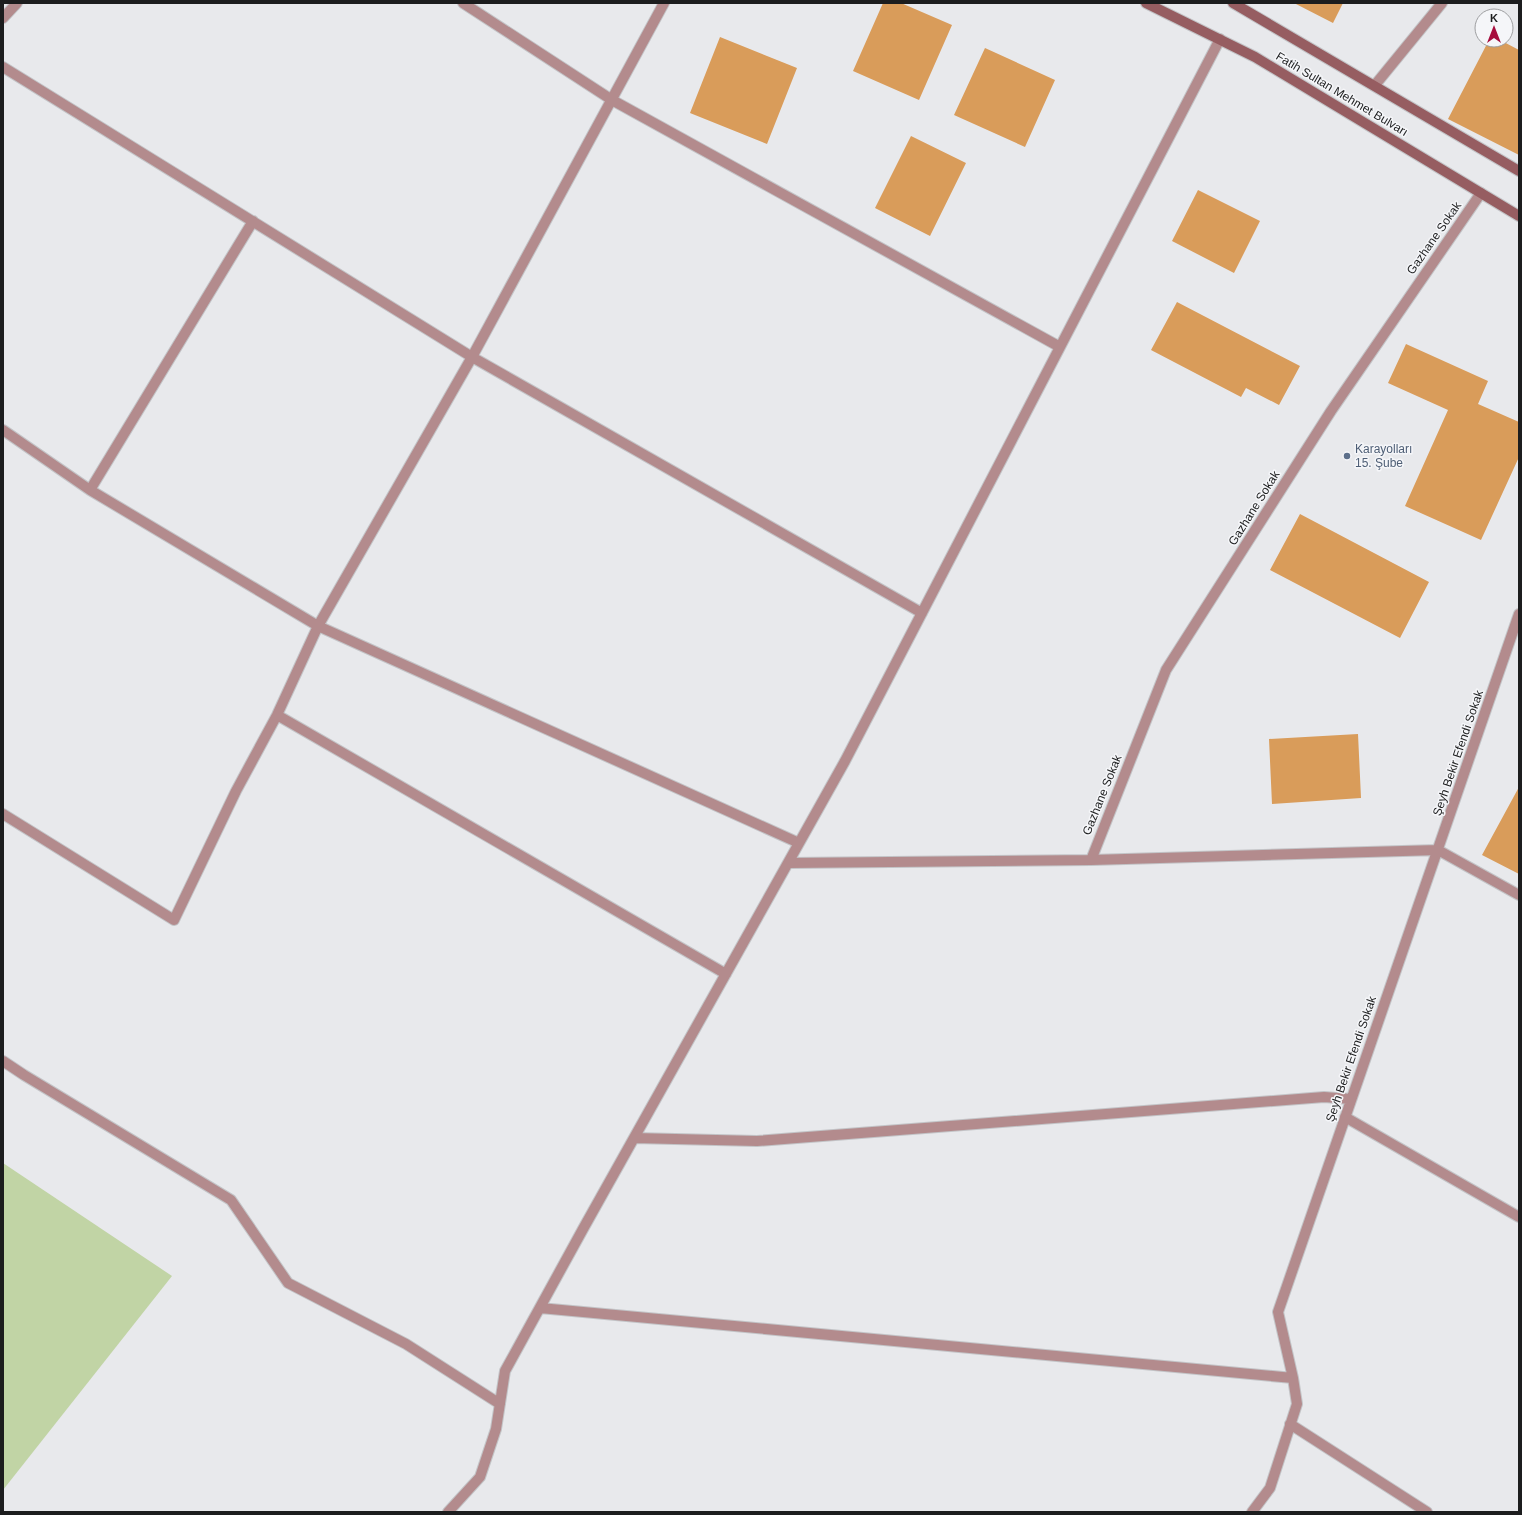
<svg xmlns="http://www.w3.org/2000/svg" width="1522" height="1515" font-family="Arial,sans-serif">
<style>
.green{fill:#c1d4a5}
.building{fill:#d99c5a}
.lines{fill:none;stroke-linecap:round;stroke-linejoin:round}
.minor-casing{stroke:#c3c4c7;stroke-width:12}
.secondary-casing{stroke:#c3c4c7;stroke-width:12}
.minor{stroke:#b38b8d;stroke-width:10}
.secondary{stroke:#965d61;stroke-width:10}
.service-dot{fill:#5c6f8a;stroke:#f5f6f9;stroke-width:1.5}
.labels{text-anchor:middle;dominant-baseline:central;stroke-width:3;stroke-linejoin:round;paint-order:stroke}
.street-label{font-size:12px;fill:#1c1d1e;stroke:#f5f6f9}
.service-label{font-size:12px;fill:#4e5e75;stroke:#f5f6f9;text-anchor:start}
</style>
<rect width="100%" height="100%" fill="#e8e9ec"/>
<!-- green -->
<path class="green" d="M 3,1163 L 172,1276 L 3,1490 Z"/>
<!-- building -->
<path class="building" d="M 883,3 L 901,3 L 952,25 L 919,100 L 853,71 Z
M 1294,3 L 1343,3 L 1333,23 Z
M 720,37 L 797,68 L 767,144 L 690,113 Z
M 1489,40 L 1500,40 L 1519,50 L 1519,155 L 1448,119 Z
M 985,48 L 1055,80 L 1025,147 L 954,115 Z
M 911,136 L 966,163 L 930,236 L 875,208 Z
M 1198,190 L 1260,221 L 1234,273 L 1172,241 Z
M 1177,302 L 1300,366 L 1279,405 L 1246,388 L 1241,397 L 1151,350 Z
M 1406,344 L 1488,381 L 1478,404 L 1519,422 L 1519,457 L 1481,540 L 1405,506 L 1448,410 L 1388,383 Z
M 1300,514 L 1429,582 L 1400,638 L 1270,570 Z
M 1358,734 L 1361,798 L 1272,804 L 1269,739 Z
M 1519,787 L 1519,874 L 1482,855 Z"/>
<g class="lines">
<!-- minor casing -->
<g class="minor-casing">
<path id="minor" d="M 463,3 L 612,100 L 1060,347
M 3,18 L 17,3
M 3,67 L 472,357 L 922,613
M 1375,85 L 1442,3
M 3,430 L 90,490 L 318,626 L 799,843
M 90,490 L 253,221
M 277,715 L 726,974
M 3,814 L 174,920 L 236,791 L 277,715 L 318,626 L 472,357 L 664,3
M 1091,860 L 1166,670 L 1331,411 L 1481,193
M 788,863 L 1091,860 L 1438,850 L 1519,895
M 3,1061 L 24,1075 L 231,1200 L 288,1283 L 406,1344 L 500,1404
M 1345,1117 L 1519,1217
M 634,1138 L 757,1141 L 1324,1097 L 1351,1099
M 540,1308 L 1293,1378
M 1290,1424 L 1427,1512
M 448,1512 L 480,1477 L 496,1429 L 505,1371 L 583,1229 L 845,761 L 1220,39
M 1252,1512 L 1270,1488 L 1297,1404 L 1293,1378 L 1278,1312 L 1519,614"/>
</g>
<!-- secondary casing -->
<g class="secondary-casing">
<path id="secondary" d="M 1146,3 L 1255,57 L 1519,216
M 1233,3 L 1519,171"/>
</g>
<!-- minor -->
<use href="#minor" class="minor"/>
<!-- secondary -->
<use href="#secondary" class="secondary"/>
</g>
<!-- markers -->
<circle class="service-dot" cx="1347" cy="456" r="4"/>
<g class="labels">
<!-- street labels -->
<g class="street-label">
<text transform="translate(1342 94) rotate(31)">Fatih Sultan Mehmet Bulvarı</text>
<text transform="translate(1434 238) rotate(-55)">Gazhane Sokak</text>
<text transform="translate(1254 508) rotate(-58)">Gazhane Sokak</text>
<text transform="translate(1458 753) rotate(-71)">Şeyh Bekir Efendi Sokak</text>
<text transform="translate(1102 795) rotate(-68)">Gazhane Sokak</text>
<text transform="translate(1351 1059) rotate(-71)">Şeyh Bekir Efendi Sokak</text>
</g>
<!-- service labels -->
<g class="service-label">
<text x="1355" y="449">Karayolları<tspan x="1355" dy="14">15. Şube</tspan></text>
</g>
</g>
<!-- border -->
<rect width="1522" height="1515" fill="none" stroke="#1c1d1e" stroke-width="8"/>
<!-- north arrow -->
<g transform="translate(1494 28)"><circle r="19" fill="#f5f6f9" stroke="#9e9fa1"/>
<path d="M0-3L7 15L0 10L-7 15Z" fill="#a60d3d"/>
<text y="-6" font-size="11" font-weight="bold" text-anchor="middle" fill="#1c1d1e">K</text>
</g>
</svg>
